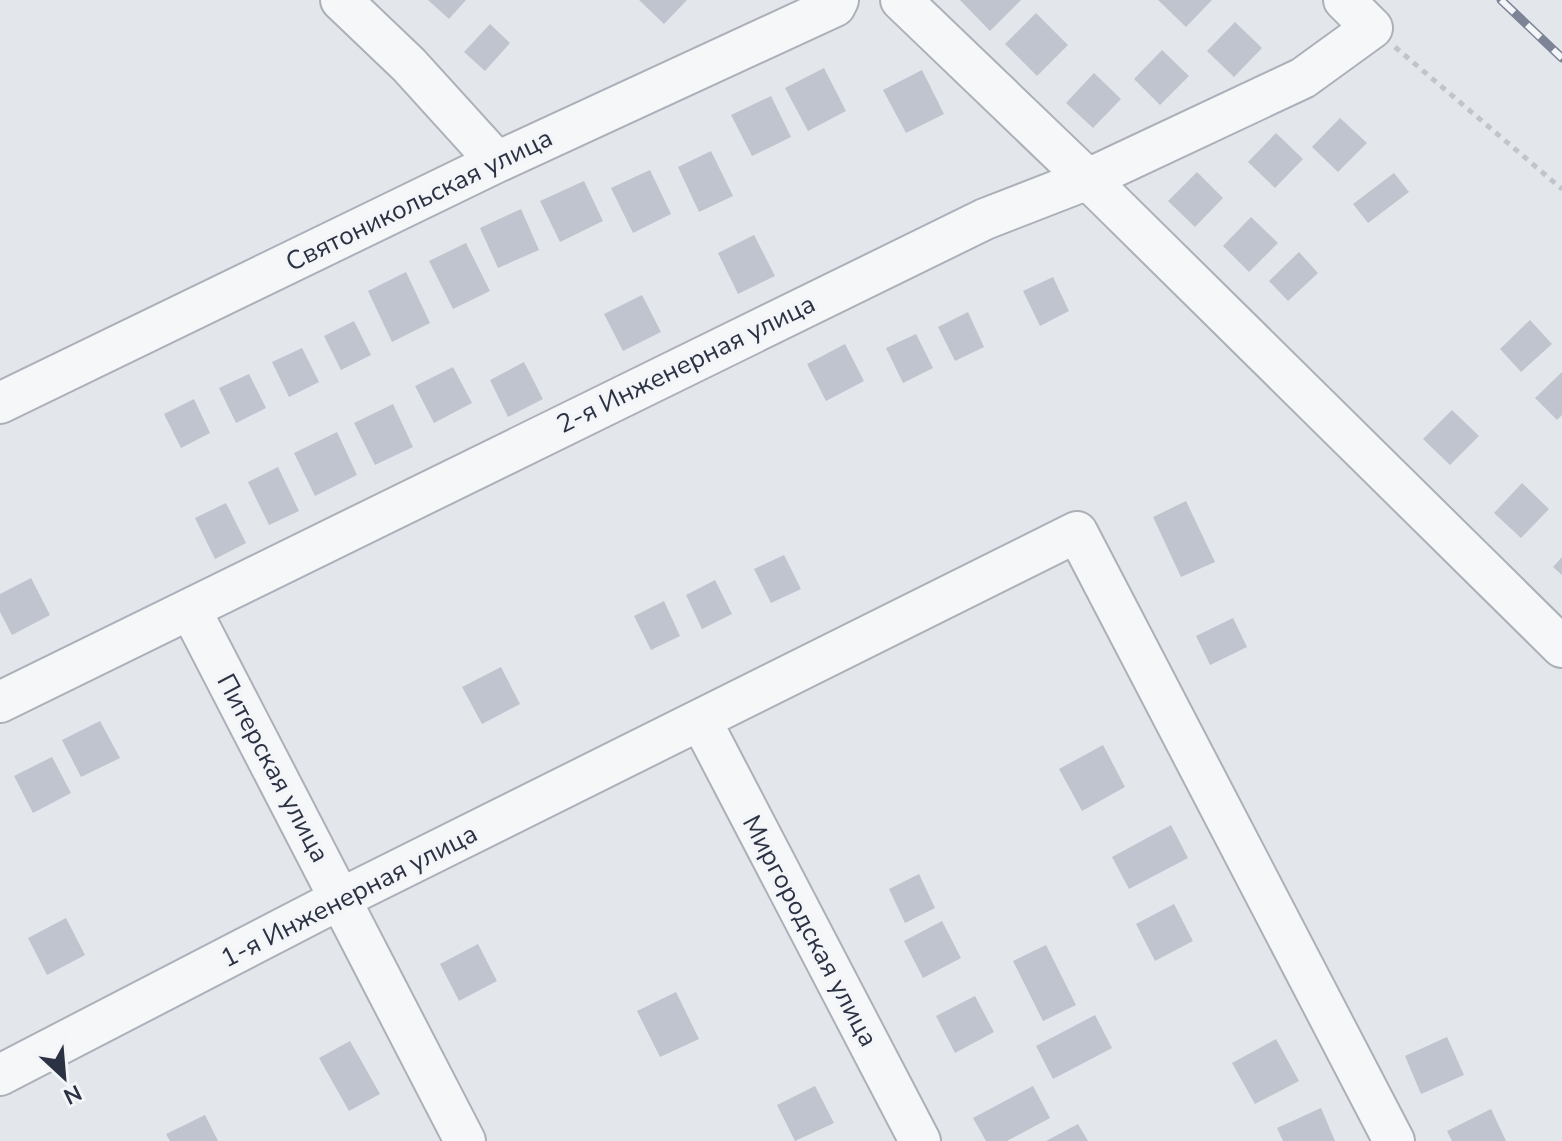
<svg xmlns="http://www.w3.org/2000/svg" width="1562" height="1141" font-family="'Nunito Sans',sans-serif">
<style>
.building{fill:#c0c4ce}
.lines{fill:none;stroke-linecap:round;stroke-linejoin:round}
.minor-casing{stroke:#acb0b9;stroke-width:44}
.path{stroke:#c1c4ca;stroke-width:5;stroke-dasharray:6 6;stroke-linecap:butt}
.minor{stroke:#f6f7f9;stroke-width:40}
.rail-casing{stroke:#7c8495;stroke-width:9}
.rail{stroke:#f3f5f8;stroke-width:6;stroke-dasharray:18;stroke-linecap:butt}
.labels{text-anchor:middle;dominant-baseline:central;stroke-width:7;stroke-linejoin:round;paint-order:stroke}
.street-label{font-size:26px;fill:#2b3243;stroke:#f3f5f8}
</style>
<rect width="100%" height="100%" fill="#e3e6eb"/>
<!-- building -->
<path class="building" d="M 428,0 L 466,0 L 449,19 Z
M 639,0 L 687,0 L 664,24 Z
M 960,0 L 1021,0 L 990,31 Z
M 1158,0 L 1212,0 L 1186,27 Z
M 1036,13 L 1068,45 L 1037,76 L 1005,44 Z
M 1235,22 L 1262,48 L 1234,77 L 1207,51 Z
M 490,24 L 510,43 L 485,71 L 464,52 Z
M 1162,50 L 1189,76 L 1160,105 L 1134,79 Z
M 824,68 L 846,111 L 808,131 L 785,88 Z
M 922,70 L 944,114 L 906,133 L 883,90 Z
M 1094,73 L 1121,99 L 1093,128 L 1066,103 Z
M 771,96 L 791,137 L 752,156 L 731,115 Z
M 1340,118 L 1367,143 L 1338,172 L 1312,147 Z
M 1276,133 L 1303,159 L 1275,188 L 1248,162 Z
M 711,151 L 733,196 L 699,212 L 678,167 Z
M 650,170 L 671,214 L 633,233 L 611,188 Z
M 1197,172 L 1223,198 L 1195,227 L 1168,201 Z
M 1394,173 L 1409,192 L 1368,223 L 1353,204 Z
M 584,181 L 603,221 L 560,242 L 540,201 Z
M 521,209 L 539,250 L 498,268 L 480,228 Z
M 1251,217 L 1278,243 L 1249,272 L 1223,246 Z
M 754,235 L 775,276 L 738,294 L 718,253 Z
M 466,243 L 490,291 L 453,309 L 429,261 Z
M 1299,252 L 1318,273 L 1288,301 L 1269,281 Z
M 406,272 L 430,323 L 392,342 L 368,291 Z
M 1053,277 L 1069,311 L 1040,326 L 1023,291 Z
M 642,295 L 661,332 L 623,351 L 604,314 Z
M 968,312 L 984,347 L 955,361 L 938,327 Z
M 1530,320 L 1552,344 L 1521,372 L 1500,349 Z
M 354,321 L 371,355 L 341,370 L 324,336 Z
M 916,334 L 933,368 L 903,383 L 886,348 Z
M 845,344 L 864,381 L 826,401 L 807,364 Z
M 302,348 L 319,382 L 289,397 L 272,362 Z
M 524,362 L 543,399 L 508,417 L 490,380 Z
M 453,367 L 472,403 L 434,423 L 415,386 Z
M 1562,372 L 1562,415 L 1557,420 L 1535,398 Z
M 249,374 L 266,408 L 236,423 L 219,388 Z
M 194,399 L 210,433 L 181,448 L 164,414 Z
M 393,404 L 413,447 L 375,465 L 354,423 Z
M 1452,410 L 1479,436 L 1450,465 L 1423,439 Z
M 337,432 L 357,475 L 315,496 L 294,453 Z
M 278,467 L 299,511 L 269,525 L 248,482 Z
M 1522,483 L 1549,509 L 1521,538 L 1494,513 Z
M 1186,501 L 1215,562 L 1181,577 L 1153,517 Z
M 226,503 L 246,543 L 215,559 L 195,518 Z
M 784,555 L 801,589 L 771,603 L 754,569 Z
M 1562,557 L 1562,575 L 1553,567 Z
M 31,578 L 50,615 L 12,635 L 0,612 L 0,594 Z
M 715,580 L 732,614 L 702,629 L 686,595 Z
M 664,601 L 680,636 L 651,650 L 634,616 Z
M 1233,618 L 1247,647 L 1210,665 L 1196,636 Z
M 501,667 L 520,704 L 482,724 L 462,687 Z
M 100,721 L 120,758 L 81,777 L 62,740 Z
M 1103,745 L 1125,787 L 1082,811 L 1059,769 Z
M 52,757 L 71,793 L 33,813 L 14,776 Z
M 1171,825 L 1188,858 L 1129,889 L 1112,857 Z
M 919,874 L 935,908 L 905,923 L 889,889 Z
M 1174,904 L 1193,941 L 1155,961 L 1136,924 Z
M 66,918 L 85,955 L 47,975 L 28,938 Z
M 942,921 L 961,958 L 923,978 L 904,941 Z
M 478,944 L 497,981 L 459,1001 L 440,964 Z
M 1046,945 L 1076,1005 L 1043,1021 L 1013,961 Z
M 676,992 L 699,1039 L 660,1057 L 637,1011 Z
M 975,996 L 994,1032 L 955,1053 L 936,1016 Z
M 1095,1015 L 1112,1048 L 1053,1079 L 1036,1046 Z
M 1447,1037 L 1464,1075 L 1421,1094 L 1405,1056 Z
M 1276,1039 L 1299,1081 L 1255,1104 L 1232,1063 Z
M 350,1041 L 380,1094 L 349,1111 L 319,1058 Z
M 815,1086 L 834,1123 L 795,1141 L 777,1105 Z
M 1033,1086 L 1050,1118 L 1007,1141 L 986,1141 L 973,1118 Z
M 1321,1108 L 1335,1141 L 1283,1141 L 1277,1128 Z
M 1491,1109 L 1506,1141 L 1452,1141 L 1447,1131 Z
M 205,1115 L 218,1141 L 170,1141 L 166,1134 Z
M 1078,1124 L 1088,1141 L 1046,1141 Z"/>
<g class="lines">
<!-- minor casing -->
<g class="minor-casing">
<path id="minor" d="M 341,0 L 409,65 L 497,162
M 901,0 L 1101,192 L 1562,647
M 0,403 L 497,162 L 835,6 L 838,0
M 190,609 L 465,1141
M 0,702 L 985,219 L 1088,179 L 1303,78 L 1372,28 L 1344,0
M 701,721 L 920,1141
M 0,1075 L 342,898 L 1077,532 L 1394,1141"/>
</g>
<!-- path -->
<path class="path" d="M 1395,47 L 1562,189"/>
<!-- minor -->
<use href="#minor" class="minor"/>
<!-- rail casing -->
<g class="rail-casing">
<path id="rail" d="M 1501,0 L 1562,58"/>
</g>
<!-- rail -->
<use href="#rail" class="rail"/>
</g>
<g class="labels">
<!-- street labels -->
<g class="street-label">
<text transform="translate(419 200) rotate(-26)">Святоникольская улица</text>
<text transform="translate(686 364) rotate(-26)">2-я Инженерная улица</text>
<text transform="translate(273 768) rotate(62)">Питерская улица</text>
<text transform="translate(349 896) rotate(-27)">1-я Инженерная улица</text>
<text transform="translate(810 931) rotate(62)">Миргородская улица</text>
</g>
</g>
<!-- north arrow -->
<g transform="translate(64 1077) rotate(154)" stroke="#f3f5f8" stroke-width="6" paint-order="stroke">
<path d="M0-6L14 30L0 20L-14 30Z" fill="#2b3243"/>
<text y="-12" font-size="22" font-weight="bold" text-anchor="middle" fill="#2b3243">N</text>
</g>
</svg>
